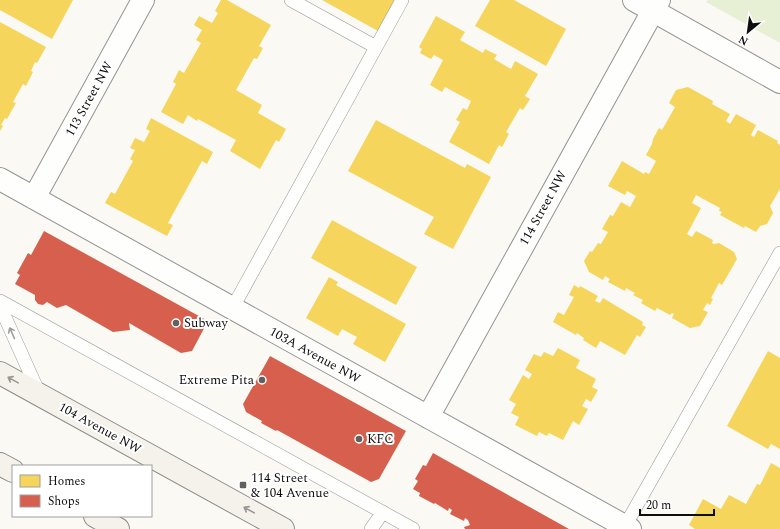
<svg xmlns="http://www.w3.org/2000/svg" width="780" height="529" font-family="Spectral,serif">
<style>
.green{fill:#e7efd5}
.homes{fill:#f6d55c}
.shops{fill:#d6604d}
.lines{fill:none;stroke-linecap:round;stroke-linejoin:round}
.service-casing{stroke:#949492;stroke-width:14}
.minor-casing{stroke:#949492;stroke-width:24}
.secondary-casing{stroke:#8b8a88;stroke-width:24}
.service{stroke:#fefefd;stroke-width:13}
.minor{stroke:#fefefd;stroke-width:22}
.secondary{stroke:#f4f2eb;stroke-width:22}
.oneway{stroke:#9e9e9d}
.oneway2{stroke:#989793}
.poi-dot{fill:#61605e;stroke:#fff;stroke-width:1.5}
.labels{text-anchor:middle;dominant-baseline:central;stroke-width:4;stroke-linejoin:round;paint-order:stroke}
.street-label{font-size:13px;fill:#0e0e0e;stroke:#fff}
.poi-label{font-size:13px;fill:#0e0e0e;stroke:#fff;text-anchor:start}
</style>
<rect width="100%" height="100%" fill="#faf9f4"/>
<!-- green -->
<path class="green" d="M 708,0 L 780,0 L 780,43 L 706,2 Z"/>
<!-- homes -->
<path class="homes" d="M 0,0 L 73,0 L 52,39 L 0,10 Z
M 221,0 L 227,0 L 271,25 L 259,46 L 263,48 L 257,59 L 254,58 L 236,90 L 262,105 L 258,113 L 286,129 L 279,142 L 276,140 L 260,169 L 230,151 L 236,140 L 198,119 L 197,121 L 188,115 L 183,124 L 161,112 L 176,84 L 173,82 L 179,70 L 184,73 L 201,43 L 196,40 L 202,30 L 194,25 L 199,16 L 212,23 L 218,13 L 215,11 Z
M 322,0 L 395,0 L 378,31 Z
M 490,0 L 514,0 L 566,29 L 546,66 L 475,26 Z
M 436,16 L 465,32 L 460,40 L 483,53 L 485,49 L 497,55 L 494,59 L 511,69 L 515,61 L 538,74 L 525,96 L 530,99 L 523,110 L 520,108 L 506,132 L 509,134 L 502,147 L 499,145 L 489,164 L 449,142 L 460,122 L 456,120 L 463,108 L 467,110 L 471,101 L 445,87 L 442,92 L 430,85 L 443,60 L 434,55 L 431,59 L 420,53 L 422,49 L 419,47 Z
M 0,22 L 46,47 L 37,63 L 35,62 L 31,71 L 33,72 L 26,86 L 23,84 L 13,102 L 16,103 L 7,119 L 5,118 L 1,125 L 3,126 L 0,131 Z
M 688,87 L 713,101 L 712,104 L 730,114 L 726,121 L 730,124 L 736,114 L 756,125 L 751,135 L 754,137 L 758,130 L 778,141 L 777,143 L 780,145 L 780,189 L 770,206 L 773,213 L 767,224 L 760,226 L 756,232 L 745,226 L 744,228 L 720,215 L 722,212 L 719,211 L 720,208 L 696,195 L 692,203 L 701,208 L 687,234 L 692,237 L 696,231 L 713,240 L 712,243 L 714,244 L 719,243 L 734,252 L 737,259 L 722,285 L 719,283 L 711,298 L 713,299 L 710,305 L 707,303 L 703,310 L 708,312 L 700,326 L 690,328 L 672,318 L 674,314 L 672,313 L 670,315 L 657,308 L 655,311 L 641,303 L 643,300 L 633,295 L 635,293 L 626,288 L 625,291 L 608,282 L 610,279 L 605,276 L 603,280 L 589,272 L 584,261 L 590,251 L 592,252 L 598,243 L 601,244 L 608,232 L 602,229 L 610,215 L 613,216 L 621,202 L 630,207 L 636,196 L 627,191 L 625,195 L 608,186 L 622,161 L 644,174 L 645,172 L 649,174 L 656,161 L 646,155 L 652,144 L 653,139 L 659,128 L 662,130 L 675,107 L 669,103 L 676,90 Z
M 151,118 L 213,152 L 207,164 L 202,161 L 168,223 L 173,225 L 167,236 L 105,203 L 111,192 L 115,194 L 133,161 L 130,159 L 135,150 L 130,148 L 135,138 L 144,142 L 150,131 L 146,129 Z
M 376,120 L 465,168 L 467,164 L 491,177 L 453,249 L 424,234 L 434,217 L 348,171 Z
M 332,220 L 417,267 L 396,305 L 311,258 Z
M 329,277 L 338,282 L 336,285 L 406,324 L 385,362 L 353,344 L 357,337 L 342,329 L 338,336 L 306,318 Z
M 574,285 L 579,288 L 580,286 L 598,296 L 595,301 L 600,303 L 603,298 L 643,322 L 642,325 L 646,327 L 640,337 L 637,335 L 625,355 L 600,341 L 596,348 L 583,340 L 584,338 L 577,333 L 576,335 L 553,322 L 558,312 L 564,315 L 574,297 L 569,295 Z
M 558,348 L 580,360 L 576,368 L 596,379 L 592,387 L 598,390 L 591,402 L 586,399 L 582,406 L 588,409 L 579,425 L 573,421 L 563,440 L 549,433 L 547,436 L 539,432 L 537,436 L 515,425 L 519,417 L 511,413 L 516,404 L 509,400 L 523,375 L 529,379 L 532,374 L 525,370 L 534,354 L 541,357 L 544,352 L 553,356 Z
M 768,351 L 780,358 L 780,449 L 771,444 L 768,449 L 727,426 Z
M 771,463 L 780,468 L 780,529 L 695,529 L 689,525 L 703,499 L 721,509 L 729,495 L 746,504 L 757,484 L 760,485 Z"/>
<!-- shops -->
<path class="shops" d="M 44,231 L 208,321 L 192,351 L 181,353 L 129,323 L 130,330 L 113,332 L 66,305 L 57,308 L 47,302 L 43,305 L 38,304 L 35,300 L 35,295 L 15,284 L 20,275 L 17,273 L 28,253 L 31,255 Z
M 270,356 L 406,431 L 379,479 L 371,482 L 277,430 L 276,431 L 261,423 L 262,421 L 246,412 L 243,404 Z
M 433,453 L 569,529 L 465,529 L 464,527 L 470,525 L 468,520 L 465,518 L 464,521 L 450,514 L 452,510 L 449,508 L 448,511 L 435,503 L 434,504 L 419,496 L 420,493 L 413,489 L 418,481 L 415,479 L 423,465 L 426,466 Z"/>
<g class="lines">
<!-- service casing -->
<g class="service-casing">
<path id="service" d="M 291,0 L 376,47
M 0,301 L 413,529
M 0,306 L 39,393
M 232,309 L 402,0
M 625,526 L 780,253
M 371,529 L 383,512"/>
</g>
<!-- minor casing -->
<g class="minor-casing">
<path id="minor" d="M 634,0 L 780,82
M 0,179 L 630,529
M 34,198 L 143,0
M 428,417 L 659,0"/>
</g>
<!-- secondary casing -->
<g class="secondary-casing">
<path id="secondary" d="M 0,373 L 283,529
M 0,464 L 13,471
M 95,516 L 118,529"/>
</g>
<!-- service -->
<use href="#service" class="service"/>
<!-- minor -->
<use href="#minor" class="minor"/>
<!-- secondary -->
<use href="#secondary" class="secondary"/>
</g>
<!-- one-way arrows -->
<defs><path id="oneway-shaft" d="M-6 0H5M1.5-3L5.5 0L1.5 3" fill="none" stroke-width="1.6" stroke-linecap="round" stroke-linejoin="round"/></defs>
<use class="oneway" href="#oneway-shaft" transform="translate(12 333) rotate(-114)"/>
<g class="oneway2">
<use href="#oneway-shaft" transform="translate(13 380) rotate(-151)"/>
<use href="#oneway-shaft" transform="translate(249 510) rotate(-151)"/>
</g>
<!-- markers -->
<g class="poi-dot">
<circle cx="176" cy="323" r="4"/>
<circle cx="262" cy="380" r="4"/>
<circle cx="359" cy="439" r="4"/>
<rect x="239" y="481" width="8" height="8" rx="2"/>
</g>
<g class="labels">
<!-- street labels -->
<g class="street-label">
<text transform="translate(89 99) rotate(-61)">113 Street NW</text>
<text transform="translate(543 208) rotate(-61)">114 Street NW</text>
<text transform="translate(315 355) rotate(29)">103A Avenue NW</text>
<text transform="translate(100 428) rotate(29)">104 Avenue NW</text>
</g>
<!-- poi labels -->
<g class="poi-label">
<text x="184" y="323">Subway</text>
<text x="254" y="380" text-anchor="end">Extreme Pita</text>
<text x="367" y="439">KFC</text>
<text x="251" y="478">114 Street<tspan x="251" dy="15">&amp; 104 Avenue</tspan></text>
</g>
</g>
<!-- legend -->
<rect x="12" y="465" width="140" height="52" fill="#ffffff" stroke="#9f9f9f"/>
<rect x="20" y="475" width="20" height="12" fill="#f6d55c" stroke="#9f9f9f"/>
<text x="48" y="485" font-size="12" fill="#0e0e0e">Homes</text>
<rect x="20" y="495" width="20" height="12" fill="#d6604d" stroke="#9f9f9f"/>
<text x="48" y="505" font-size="12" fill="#0e0e0e">Shops</text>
<!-- north arrow -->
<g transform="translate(748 32) rotate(209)" stroke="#ffffff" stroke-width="3" paint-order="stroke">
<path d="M0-3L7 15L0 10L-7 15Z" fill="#0e0e0e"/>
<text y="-6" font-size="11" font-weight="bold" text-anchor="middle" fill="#0e0e0e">N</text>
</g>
<!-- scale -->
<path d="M640 509v6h74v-6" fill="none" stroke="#0e0e0e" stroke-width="2"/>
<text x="646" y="509" font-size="12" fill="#0e0e0e" stroke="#ffffff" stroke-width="3" paint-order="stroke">20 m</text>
</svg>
